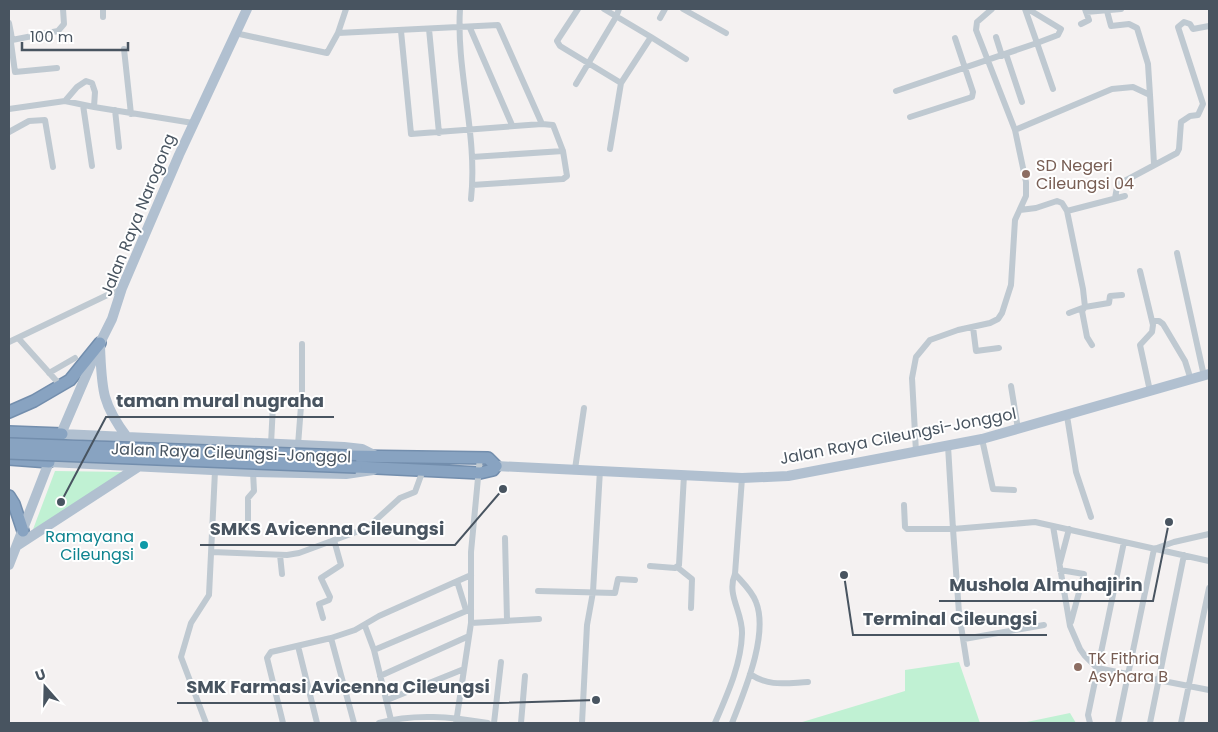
<svg xmlns="http://www.w3.org/2000/svg" width="1218" height="732" font-family="Poppins,sans-serif">
<style>
.green{fill:#c0f1d3}
.lines{fill:none;stroke-linecap:round;stroke-linejoin:round}
.highway-casing{stroke:#738ead;stroke-width:14}
.street{stroke:#bfc9d1;stroke-width:6}
.primary{stroke:#b1c0d0;stroke-width:10}
.highway{stroke:#88a3c1;stroke-width:11}
.highway-bridge-casing{stroke:#738ead;stroke-width:14;stroke-linecap:butt}
.highway-bridge{stroke:#88a3c1;stroke-width:11}
.education-dot{fill:#8d6e63;stroke:#fff;stroke-width:2}
.culture-dot{fill:#0f9aa8;stroke:#fff;stroke-width:2}
.labels{text-anchor:middle;dominant-baseline:central;stroke-width:4;stroke-linejoin:round;paint-order:stroke}
.education-label{font-size:16px;fill:#785e54;stroke:#fff;text-anchor:start}
.street-label{font-size:16px;fill:#485460;stroke:#fff}
.culture-label{font-size:16px;fill:#0d838f;stroke:#fff;text-anchor:end}
.leader{fill:none;stroke:#485460;stroke-width:2}
.callout-dot{fill:#485460;stroke:#fff;stroke-width:2}
.callout-label{font-size:18px;text-anchor:middle;font-weight:bold;fill:#485460;stroke:#fff;stroke-width:4;stroke-linejoin:round;paint-order:stroke}
</style>
<rect width="100%" height="100%" fill="#f4f1f1"/>
<!-- green -->
<path class="green" d="M 55,471 L 126,472 L 32,532 Z
M 959,662 L 980,723 L 799,723 L 905,691 L 905,670 Z
M 1070,713 L 1076,723 L 1022,723 Z"/>
<g class="lines">
<!-- highway casing -->
<g class="highway-casing">
<path id="highway" d="M 9,412 L 34,401 L 70,380 L 100,343
M 9,432 L 62,434
M 347,456 L 488,458 L 496,466 L 493,470 L 480,473 L 356,467
M 9,459 L 49,462
M 9,496 L 14,504 L 23,531"/>
</g>
<!-- street -->
<path class="street" d="M 460,9 C 456,72 478,135 471,199
M 578,9 L 557,41 L 560,46 L 621,83 L 610,149
M 604,9 L 651,37 L 621,83
M 683,9 L 726,33
M 1028,9 L 1061,29 L 1058,35 L 1037,43 L 1053,89
M 1085,9 L 1086,12 L 1121,9
M 1107,11 L 1111,26 L 1129,24 L 1137,28 L 1148,64 L 1150,95
M 103,17 L 103,9
M 660,18 L 665,9
M 9,23 L 11,33
M 1081,24 L 1089,20 L 1086,12
M 470,28 L 512,125
M 429,29 L 439,133
M 401,31 L 411,134 L 542,124
M 9,33 L 11,33 L 12,40 L 58,31 L 64,24 L 63,9
M 235,33 L 327,53 L 338,33 L 346,9
M 338,33 L 498,25 L 542,124 L 553,125 L 563,151 L 567,176 L 563,179 L 472,185
M 651,37 L 686,59
M 996,37 L 1002,56
M 11,43 L 15,72 L 57,68
M 124,49 L 131,114
M 1006,54 L 1022,102
M 576,84 L 616,17 L 619,9
M 896,91 L 1037,43 L 1025,9
M 65,101 L 77,87 L 86,81 L 92,83 L 95,92 L 94,107 L 193,123
M 83,105 L 92,166
M 9,109 L 65,101 L 94,107
M 115,110 L 119,147
M 910,117 L 972,97 L 973,92 L 955,38
M 1015,130 L 1112,89 L 1133,87 L 1150,95 L 1154,164
M 9,132 L 29,121 L 45,120 L 53,167
M 472,157 L 563,151
M 1115,198 L 1117,187 L 1119,184 L 1177,153 L 1179,149 L 1181,122 L 1190,116 L 1198,115 L 1203,104 L 1178,27 L 1184,22 L 1190,24 L 1193,29 L 1209,26
M 1020,210 L 1036,208 L 1057,201 L 1062,203 L 1067,211 L 1083,289 L 1085,307 L 1069,313
M 1067,211 L 1125,196
M 1177,253 L 1204,376
M 1140,271 L 1153,325 L 1152,332 L 1140,345 L 1150,391
M 1153,321 L 1159,321 L 1163,324 L 1185,361 L 1191,380
M 973,327 L 976,351 L 999,348
M 19,339 L 61,386
M 9,342 L 122,288
M 1092,345 L 1087,337 L 1082,311 L 1085,307 L 1109,303 L 1110,296 L 1122,295
M 49,373 L 75,358
M 1011,386 L 1018,429
M 1067,416 L 1076,472 L 1091,517
M 982,439 L 993,489 L 1014,490
M 271,444 L 273,405
M 298,445 L 302,393 L 302,344
M 948,446 L 953,529 L 1035,522 L 1053,526 L 1070,626 L 1080,649 L 1085,656 L 1097,668 L 1209,690
M 916,452 L 912,378 L 916,357 L 930,340 L 958,330 L 990,323 L 998,319 L 1002,313 L 1011,285 L 1015,220 L 1026,196 L 1026,182 L 1015,130 L 976,30 L 977,22 L 992,9
M 575,469 L 584,408
M 904,505 L 905,527 L 907,529 L 953,529 L 959,613 L 967,664
M 1053,526 L 1209,561
M 248,527 L 248,498 L 254,491 L 253,472
M 505,538 L 507,620
M 212,552 L 287,555 L 299,553 L 367,528 L 400,498 L 415,492 L 423,470
M 280,555 L 282,574
M 1060,563 L 1069,529
M 650,566 L 675,568 L 679,565 L 684,475
M 677,567 L 692,579 L 691,608
M 1060,570 L 1084,574 L 1071,622
M 457,581 L 466,610
M 538,591 L 615,593 L 618,579 L 635,580
M 323,618 L 319,604 L 329,600 L 330,597 L 321,578 L 341,565 L 334,540
M 471,623 L 539,619
M 365,626 L 374,650 L 391,720
M 331,638 L 354,723
M 964,639 L 1044,625
M 298,646 L 317,723
M 374,650 L 471,609
M 750,674 C 769,687 786,683 808,682
M 380,676 L 469,636
M 387,700 L 464,669
M 206,723 L 181,657 L 191,623 L 209,595 L 215,471
M 283,723 L 267,658 L 271,652 L 331,638 L 355,630 L 379,616 L 471,575
M 379,723 C 415,713 452,717 488,723
M 456,723 L 471,623 L 471,552 L 480,457
M 494,723 L 501,662
M 521,723 L 525,676
M 582,723 L 587,625 L 593,592 L 600,470
M 715,723 C 727,695 741,665 742,634 C 743,612 726,595 735,574 L 742,478
M 732,723 C 744,692 769,635 756,602 C 752,591 742,582 735,574
M 1090,723 L 1088,715 L 1124,542
M 1118,723 L 1154,549 L 1174,542 L 1209,534
M 1150,723 L 1184,555
M 1181,723 L 1209,588"/>
<!-- primary -->
<path class="primary" d="M 100,347 C 102,388 101,403 127,437
M 62,434 L 344,447 L 362,449 L 376,456
M 49,462 L 253,472 L 346,474 L 373,470
M 496,466 L 742,478 L 788,476 L 982,439 L 1209,374
M 18,545 L 138,467
M 9,565 L 49,462 L 100,343 L 112,319 L 122,288 L 179,155 L 247,9"/>
<!-- highway -->
<use href="#highway" class="highway"/>
<!-- highway-bridge casing -->
<g class="highway-bridge-casing">
<path id="highway-bridge" d="M 9,444 L 347,456
M 9,453 L 356,467"/>
</g>
<!-- highway-bridge -->
<use href="#highway-bridge" class="highway-bridge"/>
</g>
<!-- markers -->
<g class="education-dot">
<circle cx="1026" cy="174" r="5"/>
<circle cx="1078" cy="667" r="5"/>
</g>
<circle class="culture-dot" cx="144" cy="545" r="5"/>
<g class="labels">
<!-- education labels -->
<g class="education-label">
<text x="1036" y="165">SD Negeri<tspan x="1036" dy="18">Cileungsi 04</tspan></text>
<text x="1088" y="658">TK Fithria<tspan x="1088" dy="18">Asyhara B</tspan></text>
</g>
<!-- street labels -->
<g class="street-label">
<text transform="translate(138 215) rotate(-68)">Jalan Raya Narogong</text>
<text transform="translate(898 436) rotate(-11)">Jalan Raya Cileungsi-Jonggol</text>
<text transform="translate(231 453) rotate(2)">Jalan Raya Cileungsi-Jonggol</text>
</g>
<!-- culture labels -->
<g class="culture-label">
<text x="134" y="536">Ramayana<tspan x="134" dy="18">Cileungsi</tspan></text>
</g>
</g>
<!-- callouts -->
<path class="leader" d="M61 502L106 417H334M503 489L455 545H200M1169 522L1153 601H939M844 575L853 635H1047M596 700L500 703H177"/>
<g class="callout-dot">
<circle cx="61" cy="502" r="5"/>
<circle cx="503" cy="489" r="5"/>
<circle cx="1169" cy="522" r="5"/>
<circle cx="844" cy="575" r="5"/>
<circle cx="596" cy="700" r="5"/>
</g>
<g class="callout-label">
<text x="220" y="407">taman mural nugraha</text>
<text x="327" y="535">SMKS Avicenna Cileungsi</text>
<text x="1046" y="591">Mushola Almuhajirin</text>
<text x="950" y="625">Terminal Cileungsi</text>
<text x="338" y="693">SMK Farmasi Avicenna Cileungsi</text>
</g>
<!-- border -->
<rect width="1218" height="732" fill="none" stroke="#485460" stroke-width="20"/>
<!-- north arrow -->
<g transform="translate(45 687) rotate(340)" stroke="#ffffff" stroke-width="4" paint-order="stroke">
<path d="M0-4L9 19L0 12L-9 19Z" fill="#485460"/>
<text y="-8" font-size="14" font-weight="bold" text-anchor="middle" fill="#485460">U</text>
</g>
<!-- scale -->
<path d="M22 42v8h106v-8" fill="none" stroke="#485460" stroke-width="2.5"/>
<text x="30" y="42" font-size="15" fill="#485460" stroke="#ffffff" stroke-width="4" paint-order="stroke">100 m</text>
</svg>
